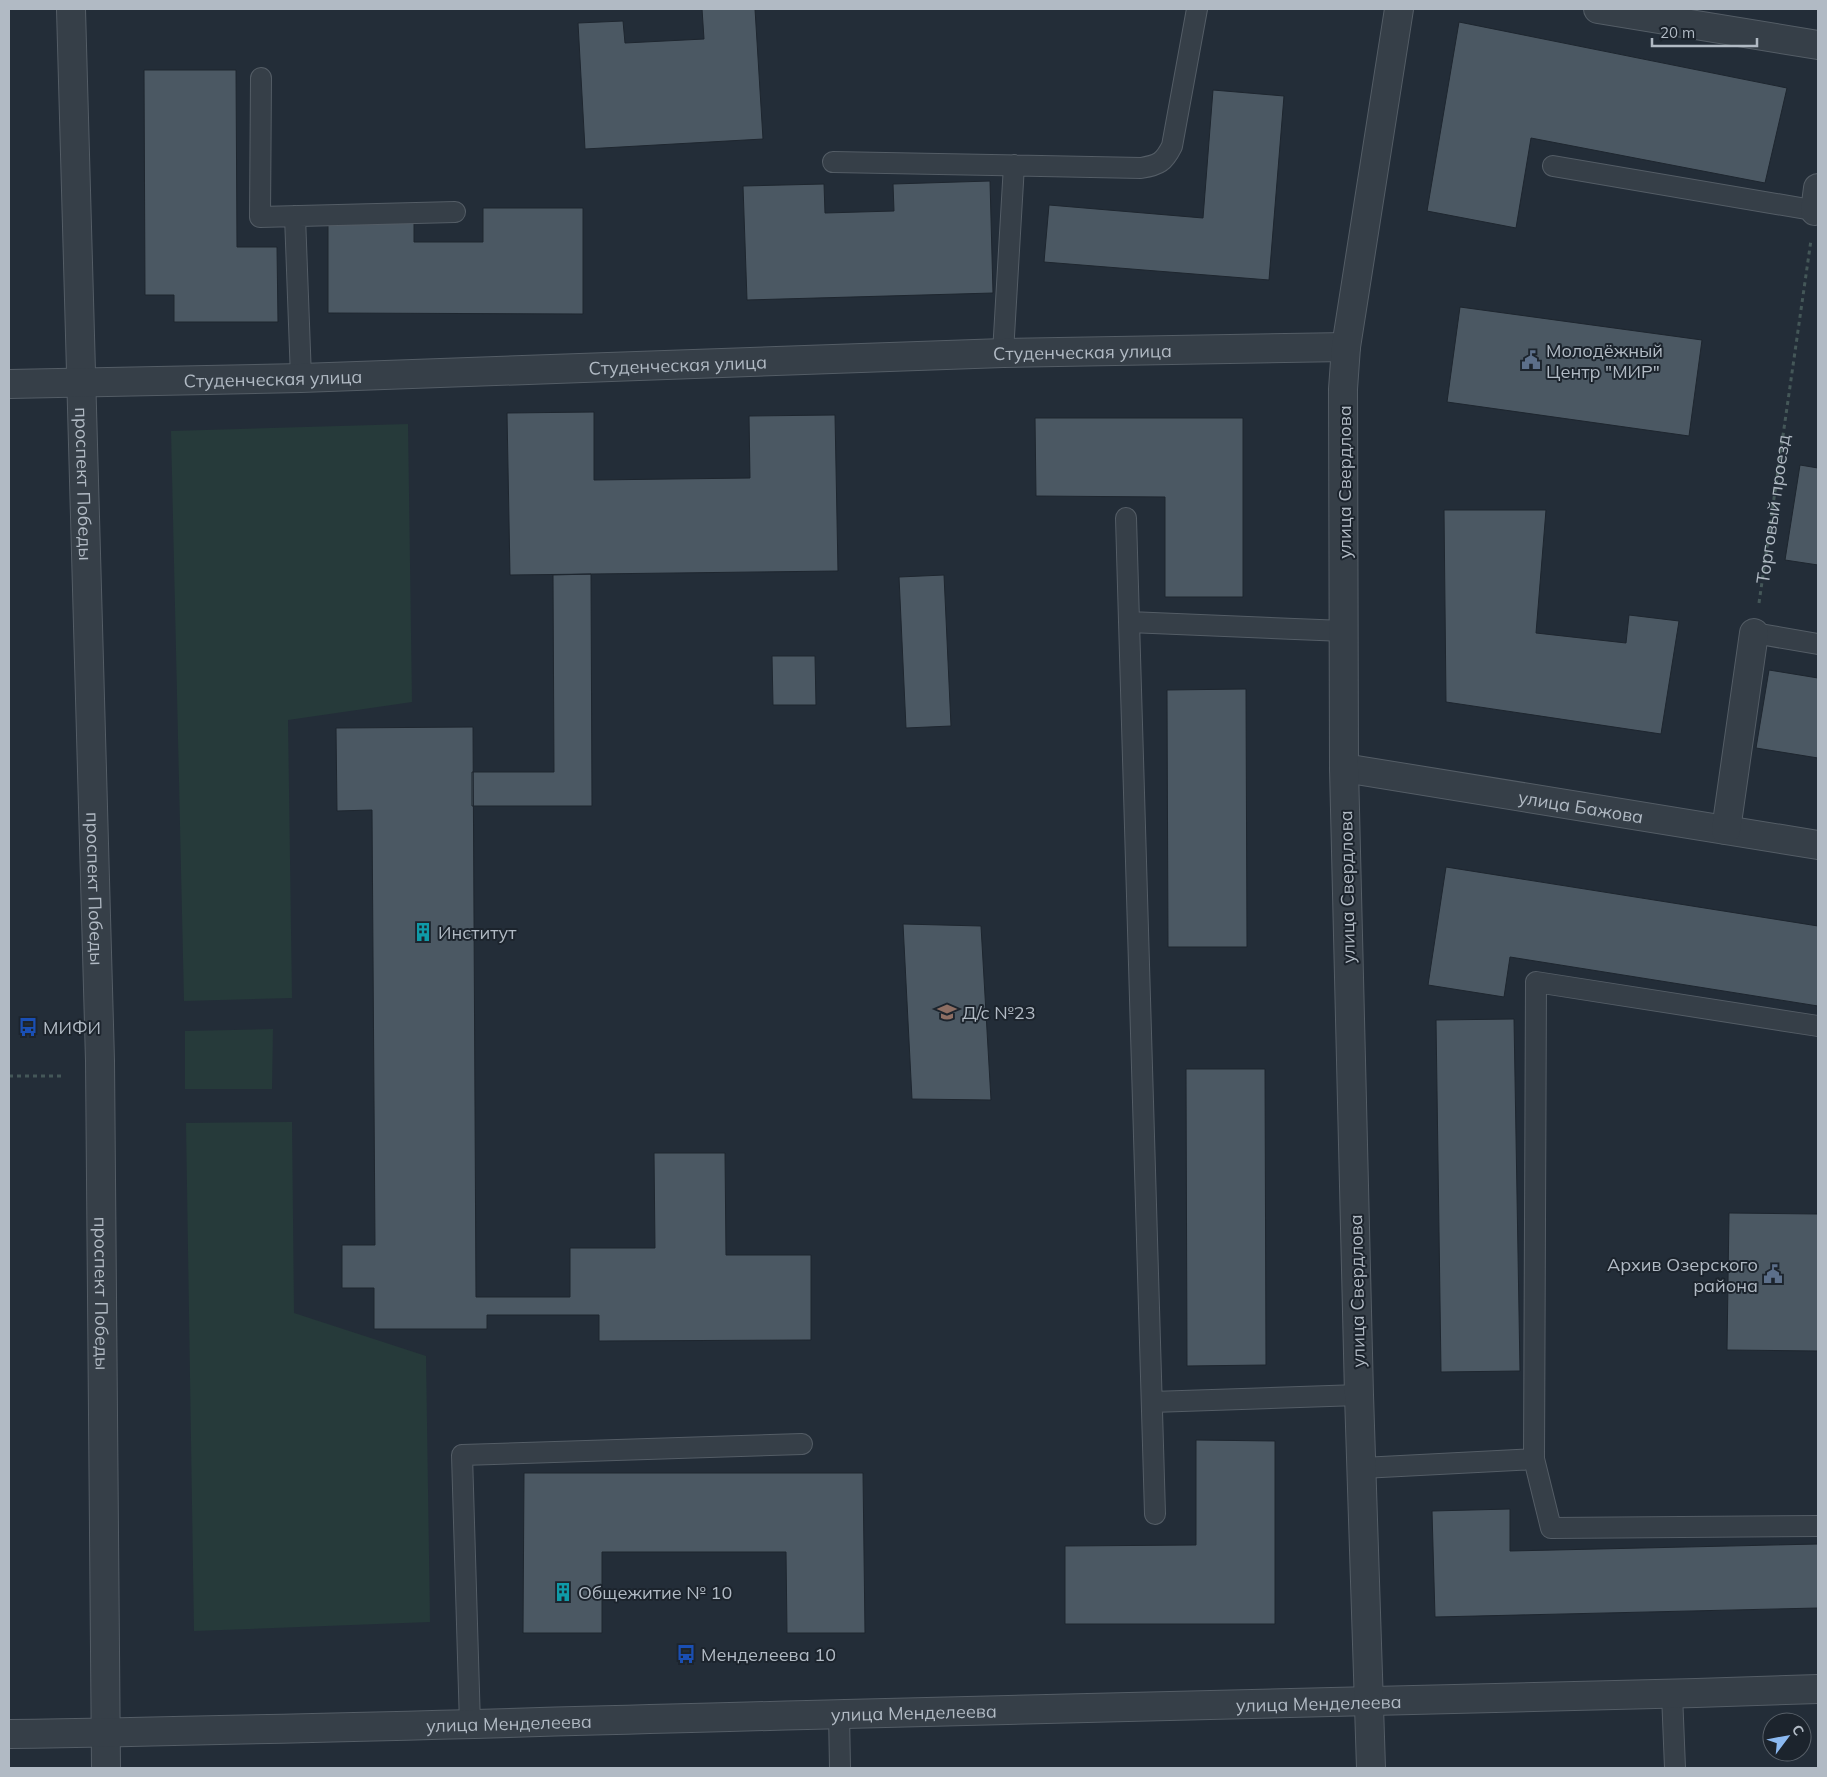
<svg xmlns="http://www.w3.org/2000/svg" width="1827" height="1777" font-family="Mulish,sans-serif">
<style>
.green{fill:#263a3a}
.building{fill:#4b5863;stroke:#1e262f}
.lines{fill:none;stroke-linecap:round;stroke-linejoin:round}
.lane-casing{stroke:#545d66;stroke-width:22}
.street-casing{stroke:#545d66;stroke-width:30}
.path{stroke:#445758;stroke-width:3;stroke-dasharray:4 4;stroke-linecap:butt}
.lane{stroke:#363f48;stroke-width:20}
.street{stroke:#363f48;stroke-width:28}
.labels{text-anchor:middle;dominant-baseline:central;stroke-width:4;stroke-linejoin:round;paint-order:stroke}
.poi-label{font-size:18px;fill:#b1bac4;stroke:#1c242d;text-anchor:start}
.street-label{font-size:18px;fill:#b1bac4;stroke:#1c242d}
</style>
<rect width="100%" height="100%" fill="#232d38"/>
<!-- green -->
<path class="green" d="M 408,424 L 412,702 L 288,720 L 292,998 L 184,1001 L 171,431 Z
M 273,1029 L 272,1089 L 185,1089 L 185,1031 Z
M 292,1122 L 294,1313 L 426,1356 L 430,1622 L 194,1631 L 186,1123 Z"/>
<!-- building -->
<path class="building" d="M 702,9 L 755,9 L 763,139 L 585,149 L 578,23 L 623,21 L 625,43 L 704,39 Z
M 1459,22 L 1787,88 L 1765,183 L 1531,138 L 1516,228 L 1427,211 Z
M 144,70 L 236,70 L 237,247 L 277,247 L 278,322 L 174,322 L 174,295 L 145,295 Z
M 1213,90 L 1284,96 L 1269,280 L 1044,262 L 1049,205 L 1203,218 Z
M 990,181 L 993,293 L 747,300 L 743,186 L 824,184 L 825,213 L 894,211 L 893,184 Z
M 483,208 L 583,208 L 583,314 L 328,313 L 328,222 L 414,222 L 414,242 L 483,242 Z
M 1460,307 L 1702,340 L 1689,436 L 1447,402 Z
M 594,412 L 594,480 L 750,478 L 749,416 L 835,415 L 838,571 L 510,575 L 507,413 Z
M 1035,418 L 1243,418 L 1243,597 L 1165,597 L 1165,497 L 1036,496 Z
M 1800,465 L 1818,468 L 1818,565 L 1785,560 Z
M 1444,510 L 1546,510 L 1536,633 L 1626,643 L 1629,615 L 1679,621 L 1661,734 L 1446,702 Z
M 591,574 L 592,806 L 472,806 L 472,772 L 554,772 L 553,575 Z
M 944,575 L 951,726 L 906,728 L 899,577 Z
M 772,656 L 815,656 L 816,705 L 773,705 Z
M 1769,670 L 1818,678 L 1818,758 L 1756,748 Z
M 1246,689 L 1247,947 L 1168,947 L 1167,690 Z
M 473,727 L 476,1297 L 570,1297 L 570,1248 L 655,1248 L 654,1153 L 725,1153 L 726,1255 L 811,1255 L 811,1340 L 599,1341 L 599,1315 L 487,1315 L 487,1329 L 374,1329 L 374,1288 L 342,1288 L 342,1245 L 375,1245 L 372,810 L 337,811 L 336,728 Z
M 1446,867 L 1818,926 L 1818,1006 L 1510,957 L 1504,997 L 1428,985 Z
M 903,924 L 981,926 L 991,1100 L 912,1099 Z
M 1514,1019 L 1520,1371 L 1441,1372 L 1436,1020 Z
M 1186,1069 L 1265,1069 L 1266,1365 L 1187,1366 Z
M 1729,1213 L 1818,1214 L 1818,1351 L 1727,1350 Z
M 1196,1440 L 1275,1441 L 1275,1624 L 1065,1624 L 1065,1546 L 1196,1545 Z
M 524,1473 L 863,1473 L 865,1633 L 787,1633 L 786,1552 L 602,1552 L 602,1633 L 523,1633 Z
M 1510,1509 L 1510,1551 L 1818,1544 L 1818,1608 L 1435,1617 L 1432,1511 Z"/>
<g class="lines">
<!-- lane casing -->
<g class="lane-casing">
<path id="lane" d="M 261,78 L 260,217 L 455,212
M 833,162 L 1141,168 C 1159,165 1164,162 1172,146 L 1197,9
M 1553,166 L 1818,211
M 295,216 L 301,378
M 1003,353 L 1014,165
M 1126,518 L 1155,1514
M 1129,622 L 1344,631
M 1754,633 L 1818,644
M 1818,1026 L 1536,982 L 1534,1459 L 1551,1528 L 1818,1526
M 1152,1402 L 1359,1395
M 1362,1468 L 1534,1459
M 1672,1694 L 1675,1768
M 839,1714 L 840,1768
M 470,1725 L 462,1455 L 802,1444"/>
</g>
<!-- street casing -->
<g class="street-casing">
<g id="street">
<path id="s2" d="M 71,9 L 100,1061 L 106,1768"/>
<path d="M 1598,9 L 1818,45"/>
<path d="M 1815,211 L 1818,188"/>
<path id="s3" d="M 9,384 L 301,378 L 1003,353 L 1346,347"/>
<path id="s4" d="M 1344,768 L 1818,845"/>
<path d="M 1726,830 L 1754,633"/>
<path id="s5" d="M 9,1734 C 288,1730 566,1721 845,1714 C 1170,1706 1494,1700 1818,1689"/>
<path d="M 1371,1768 L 1359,1395 L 1344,768 L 1343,389 L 1346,347 L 1399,9"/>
</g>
</g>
<!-- path -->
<g class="path">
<path id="s1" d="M 1759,603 L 1811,240"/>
<path d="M 9,1076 L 65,1076"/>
</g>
<!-- lane -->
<use href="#lane" class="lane"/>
<!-- street -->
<use href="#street" class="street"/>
</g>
<!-- icons -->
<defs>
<g id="civic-bare" transform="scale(1.5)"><path d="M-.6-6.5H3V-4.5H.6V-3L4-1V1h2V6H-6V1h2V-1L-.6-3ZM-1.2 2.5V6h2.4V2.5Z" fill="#5c6f8a" stroke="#1c242d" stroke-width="2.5" paint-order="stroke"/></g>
<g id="building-bare" transform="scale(1.5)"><path d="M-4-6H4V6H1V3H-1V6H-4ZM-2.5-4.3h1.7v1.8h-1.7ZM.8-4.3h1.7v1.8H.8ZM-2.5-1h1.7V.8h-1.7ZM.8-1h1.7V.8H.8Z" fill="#0f9aa8" stroke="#1c242d" stroke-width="2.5" paint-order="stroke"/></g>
<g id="school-bare" transform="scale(1.5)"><path d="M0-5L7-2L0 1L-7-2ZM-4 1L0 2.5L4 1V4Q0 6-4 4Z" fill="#8d6e63" stroke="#1c242d" stroke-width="2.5" paint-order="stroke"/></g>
<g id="bus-bare" transform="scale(1.5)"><path d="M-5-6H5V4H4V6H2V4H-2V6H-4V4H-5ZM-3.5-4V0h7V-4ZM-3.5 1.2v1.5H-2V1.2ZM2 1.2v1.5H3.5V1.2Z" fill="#1a4fb4" stroke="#1c242d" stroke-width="2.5" paint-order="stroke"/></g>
</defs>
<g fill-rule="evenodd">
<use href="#civic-bare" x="1531" y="360"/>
<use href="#building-bare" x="423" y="932"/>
<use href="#school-bare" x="947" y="1012"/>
<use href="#bus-bare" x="28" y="1027"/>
<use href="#civic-bare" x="1773" y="1274"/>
<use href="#building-bare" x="563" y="1592"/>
<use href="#bus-bare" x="686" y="1654"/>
</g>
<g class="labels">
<!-- poi labels -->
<g class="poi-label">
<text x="1546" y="350">Молодёжный<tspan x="1546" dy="21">Центр "МИР"</tspan></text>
<text x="438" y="932">Институт</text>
<text x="962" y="1012">Д/с №23</text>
<text x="43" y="1027">МИФИ</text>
<text x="1758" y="1264" text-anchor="end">Архив Озерского<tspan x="1758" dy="21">района</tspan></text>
<text x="578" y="1592">Общежитие № 10</text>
<text x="701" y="1654">Менделеева 10</text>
</g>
<!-- street labels -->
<g class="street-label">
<text stroke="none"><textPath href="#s3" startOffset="1074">Студенческая улица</textPath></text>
<text stroke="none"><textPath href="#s3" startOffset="669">Студенческая улица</textPath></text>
<text stroke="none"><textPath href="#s3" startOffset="264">Студенческая улица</textPath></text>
<text transform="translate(1344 482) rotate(-90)">улица Свердлова</text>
<text stroke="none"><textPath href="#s2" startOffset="475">проспект Победы</textPath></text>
<text stroke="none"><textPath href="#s1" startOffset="95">Торговый проезд</textPath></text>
<text stroke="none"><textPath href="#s4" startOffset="240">улица Бажова</textPath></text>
<text transform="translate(1347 887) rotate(-91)">улица Свердлова</text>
<text stroke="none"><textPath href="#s2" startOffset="880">проспект Победы</textPath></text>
<text transform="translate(1357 1291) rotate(-91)">улица Свердлова</text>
<text stroke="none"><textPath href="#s2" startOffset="1285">проспект Победы</textPath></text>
<text stroke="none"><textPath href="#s5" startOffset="1310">улица Менделеева</textPath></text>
<text stroke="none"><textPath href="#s5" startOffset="905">улица Менделеева</textPath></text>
<text stroke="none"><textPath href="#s5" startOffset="500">улица Менделеева</textPath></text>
</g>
</g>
<!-- border -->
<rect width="1827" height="1777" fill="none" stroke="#b1bac4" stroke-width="20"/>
<!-- north arrow -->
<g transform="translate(1787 1737) rotate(58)"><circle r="24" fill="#1c242d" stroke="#586069"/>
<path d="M0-4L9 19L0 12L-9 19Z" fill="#8bb9f0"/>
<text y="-8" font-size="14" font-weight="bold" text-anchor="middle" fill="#b1bac4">С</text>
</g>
<!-- scale -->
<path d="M1652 38v8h105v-8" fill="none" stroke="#b1bac4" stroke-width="2.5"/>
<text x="1660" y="38" font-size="15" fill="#b1bac4" stroke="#1c242d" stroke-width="4" paint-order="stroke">20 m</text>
</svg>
